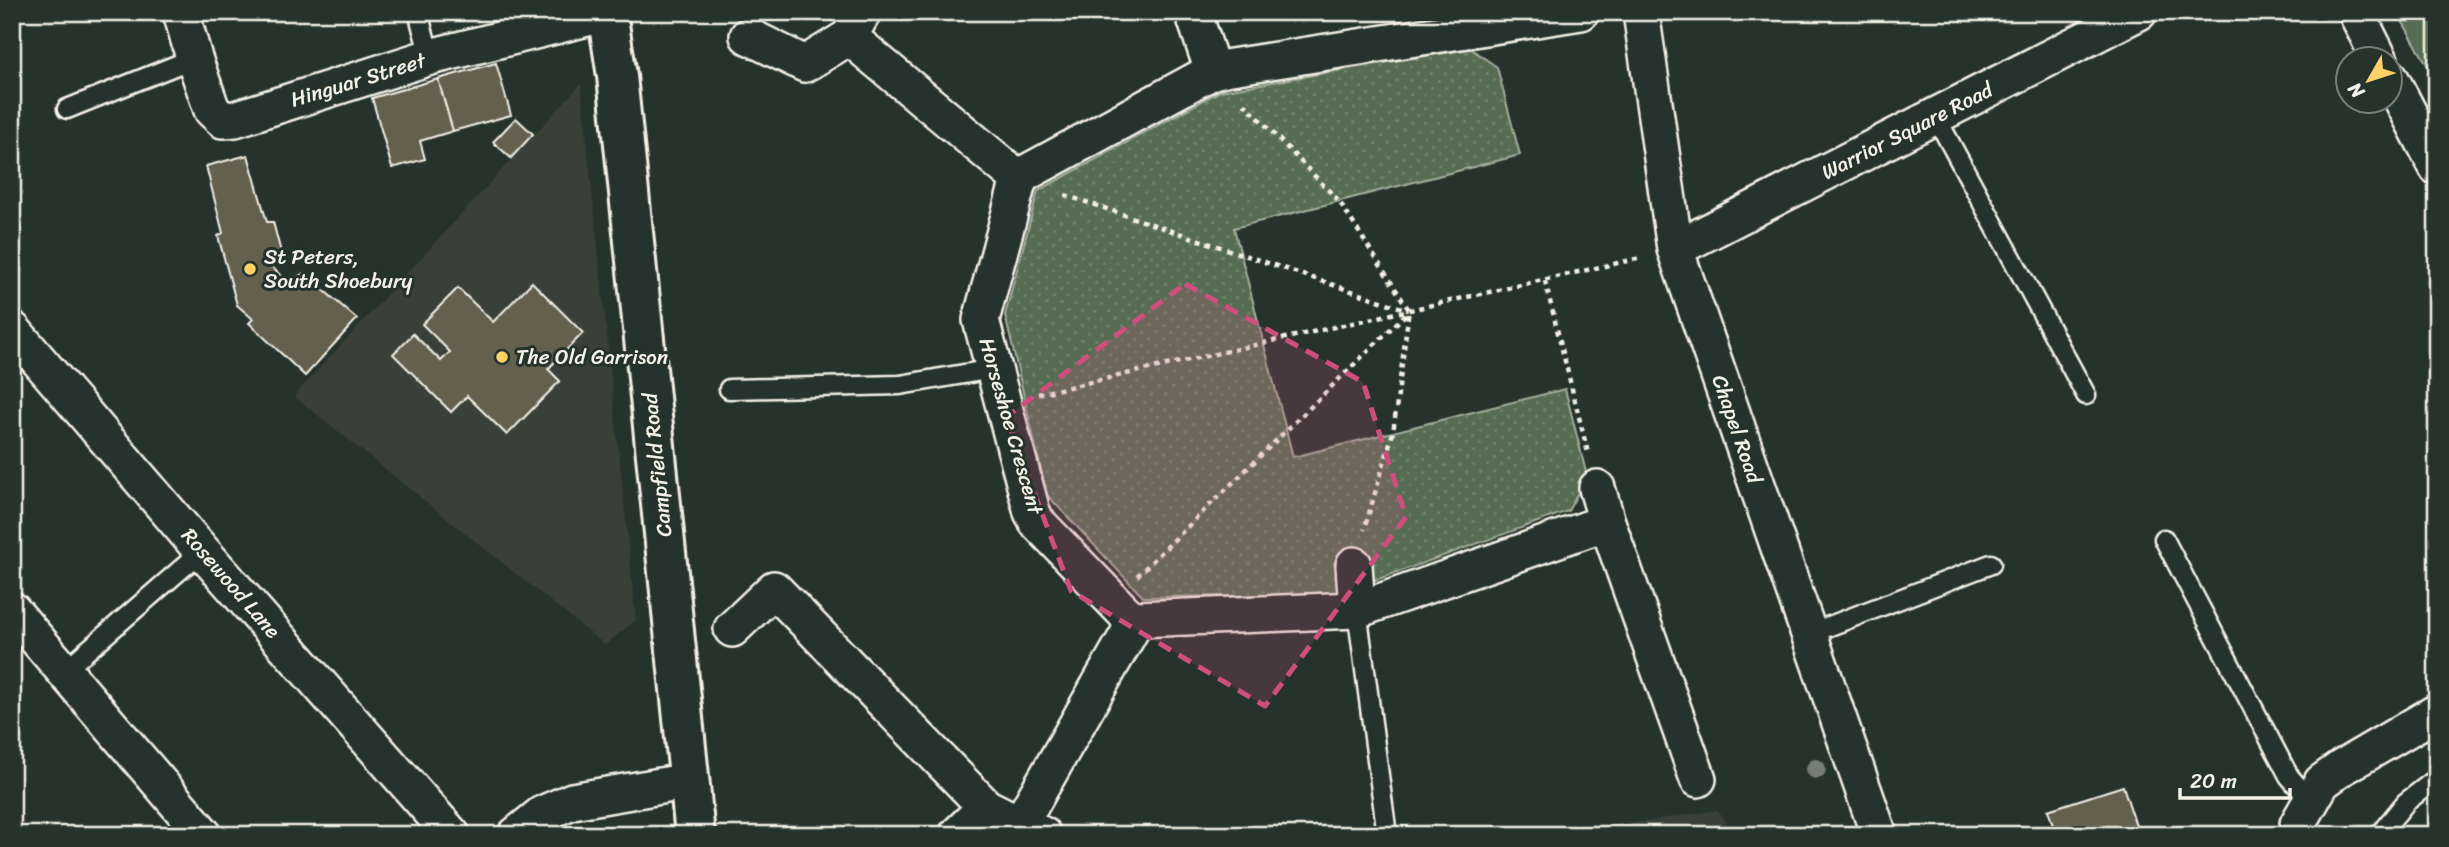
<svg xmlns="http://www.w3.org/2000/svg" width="2449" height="847" font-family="Sriracha,sans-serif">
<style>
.built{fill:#394137}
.grass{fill:url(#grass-dots);stroke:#a5af9d;stroke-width:2}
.green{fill:#566d52;stroke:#a5af9d;stroke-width:2}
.building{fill:#64614e;stroke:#f4f1e8;stroke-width:2}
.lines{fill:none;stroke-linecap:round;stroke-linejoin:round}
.service-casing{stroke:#f4f1e8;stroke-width:23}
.minor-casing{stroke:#f4f1e8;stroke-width:40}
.tertiary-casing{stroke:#f4f1e8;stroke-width:44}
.path{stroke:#f4f1e8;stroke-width:4.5;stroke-dasharray:5 5;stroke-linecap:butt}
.service{stroke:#26332d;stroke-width:18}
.minor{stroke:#26332d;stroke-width:35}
.tertiary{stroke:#26332d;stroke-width:38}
.tree{fill:#757e73}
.marked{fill:#ce4e7e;fill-opacity:0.2;stroke:#ce4e7e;stroke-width:5;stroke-dasharray:14 9;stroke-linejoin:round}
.poi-dot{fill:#ffd166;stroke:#26332d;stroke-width:2.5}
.labels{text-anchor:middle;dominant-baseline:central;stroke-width:6;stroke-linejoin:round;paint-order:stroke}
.street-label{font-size:21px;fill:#f4f1e8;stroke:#26332d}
.poi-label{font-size:21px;fill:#f4f1e8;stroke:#26332d;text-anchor:start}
</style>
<defs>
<pattern id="grass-dots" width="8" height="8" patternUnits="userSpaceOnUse" patternTransform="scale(1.75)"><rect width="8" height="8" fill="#566d52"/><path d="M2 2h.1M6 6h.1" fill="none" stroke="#6f826b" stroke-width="1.8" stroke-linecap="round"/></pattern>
</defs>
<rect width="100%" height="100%" fill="#26332d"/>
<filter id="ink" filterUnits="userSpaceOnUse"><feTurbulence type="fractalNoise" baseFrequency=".0143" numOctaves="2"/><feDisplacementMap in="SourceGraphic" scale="14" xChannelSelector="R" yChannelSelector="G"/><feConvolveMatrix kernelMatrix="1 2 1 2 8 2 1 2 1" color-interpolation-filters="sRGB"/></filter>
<g filter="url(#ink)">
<!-- built -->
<path class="built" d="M 581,84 L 636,620 L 605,645 L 294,396 Z
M 1717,810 L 1736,835 L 1561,835 Z"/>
<!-- grass -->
<path class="grass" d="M 1470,48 L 1497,67 L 1520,155 L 1234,228 L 1293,457 L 1565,389 L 1587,476 L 1568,511 L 1334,595 L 1143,597 L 1047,495 L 1005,315 L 1038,191 L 1220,91 Z"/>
<!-- green -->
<path class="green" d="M 2397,12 L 2437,12 L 2437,82 Z"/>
<!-- building -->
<path class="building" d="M 496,63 L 511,115 L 453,131 L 438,79 Z
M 438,79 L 453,131 L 420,141 L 425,159 L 392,168 L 372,98 Z
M 516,118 L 533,134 L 511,158 L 493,142 Z
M 248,155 L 267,222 L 273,222 L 283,260 L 269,264 L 288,283 L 304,273 L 357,319 L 305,376 L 249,323 L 253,319 L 237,305 L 218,236 L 223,233 L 206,166 Z
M 532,282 L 583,333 L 548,369 L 560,381 L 507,435 L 467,396 L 451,412 L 393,354 L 413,334 L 441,361 L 450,352 L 422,324 L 458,288 L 493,322 Z
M 2123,786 L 2139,835 L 2056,835 L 2048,810 Z"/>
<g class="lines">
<!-- service casing -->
<g class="service-casing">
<path id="service" d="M 418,12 L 430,57
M 67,109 L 194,58
M 1936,117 L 2086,395
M 729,389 L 900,385 L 993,369
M 2164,539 L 2289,776 L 2311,802
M 1357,610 L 1387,835
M 1809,634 L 1991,564
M 65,670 L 202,551
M 2379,835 L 2406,802 L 2437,778"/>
</g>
<!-- minor casing -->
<g class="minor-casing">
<path id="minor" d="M 181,12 L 194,58 L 212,110 L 223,120 L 235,119 L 430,57 L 607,13
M 1193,12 L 1213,71
M 1581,12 L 1225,68 L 1213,71 L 1026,173 L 1019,179 L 981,320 L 1032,512 L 1037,522 L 1129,617 L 1137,619 L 1357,610 L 1607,522
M 1641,12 L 1675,249 L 1879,835
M 2356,12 L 2380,60
M 748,36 L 805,64 L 849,37 L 1019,179
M 849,37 L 863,12
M 2390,77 L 2437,167
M 1675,249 L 2139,12
M 12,329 L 202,551 L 452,835
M 1597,488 L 1607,522 L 1698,779
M 1354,565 L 1357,610
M 12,610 L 204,835
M 732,629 L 774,589 L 986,807 L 1020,824
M 516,835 L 542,814 L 572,801 L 690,781
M 957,835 L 986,807
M 1043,835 L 1020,824 L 1137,619
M 2301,835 L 2298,824 L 2322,782 L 2343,767 L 2437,712"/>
</g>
<!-- tertiary casing -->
<g class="tertiary-casing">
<path id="tertiary" d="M 607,12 L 617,76 L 695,835"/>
</g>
<!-- path -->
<path class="path" d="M 1244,103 L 1339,201 L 1409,310 L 1393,433 L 1364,530
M 1065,195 L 1408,310
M 1545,281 L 1588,453
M 1038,394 L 1640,258
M 1137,576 L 1409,311"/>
<!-- service -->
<use href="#service" class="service"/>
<!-- minor -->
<use href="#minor" class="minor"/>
<!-- tertiary -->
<use href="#tertiary" class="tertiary"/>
</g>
<!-- trees -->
<circle class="tree" cx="1816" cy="769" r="10"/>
</g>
<!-- marked area -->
<path class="marked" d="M 1185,284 L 1363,382 L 1406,517 L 1265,706 L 1071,591 L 1006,417 Z"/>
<!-- markers -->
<g class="poi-dot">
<circle cx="250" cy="269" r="7"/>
<circle cx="502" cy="357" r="7"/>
</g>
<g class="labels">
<!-- street labels -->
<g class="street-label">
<text transform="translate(358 80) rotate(-17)">Hinguar Street</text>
<text transform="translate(1907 131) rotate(-27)">Warrior Square Road</text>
<text transform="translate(1011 426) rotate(74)">Horseshoe Crescent</text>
<text transform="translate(1737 429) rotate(71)">Chapel Road</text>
<text transform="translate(657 465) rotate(-96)">Campfield Road</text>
<text transform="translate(231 583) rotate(49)">Rosewood Lane</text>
</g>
<!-- poi labels -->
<g class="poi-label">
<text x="264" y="257">St Peters,<tspan x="264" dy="24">South Shoebury</tspan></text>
<text x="516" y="357">The Old Garrison</text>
</g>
</g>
<!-- margin -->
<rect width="2449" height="847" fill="none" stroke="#26332d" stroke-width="42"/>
<rect x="21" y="21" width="2407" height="805" fill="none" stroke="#f4f1e8" stroke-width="2.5" filter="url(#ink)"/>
<!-- north arrow -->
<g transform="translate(2369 80) rotate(231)"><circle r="33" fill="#26332d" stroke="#787f78" stroke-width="2"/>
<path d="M0-5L12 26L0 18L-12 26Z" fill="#ffd166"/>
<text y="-10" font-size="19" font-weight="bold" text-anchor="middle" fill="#f4f1e8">N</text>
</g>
<!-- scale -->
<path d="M2180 788v10h110v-10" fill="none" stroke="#f4f1e8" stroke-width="3.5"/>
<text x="2190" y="788" font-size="21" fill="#f4f1e8" stroke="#26332d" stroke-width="5" paint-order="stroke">20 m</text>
</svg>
